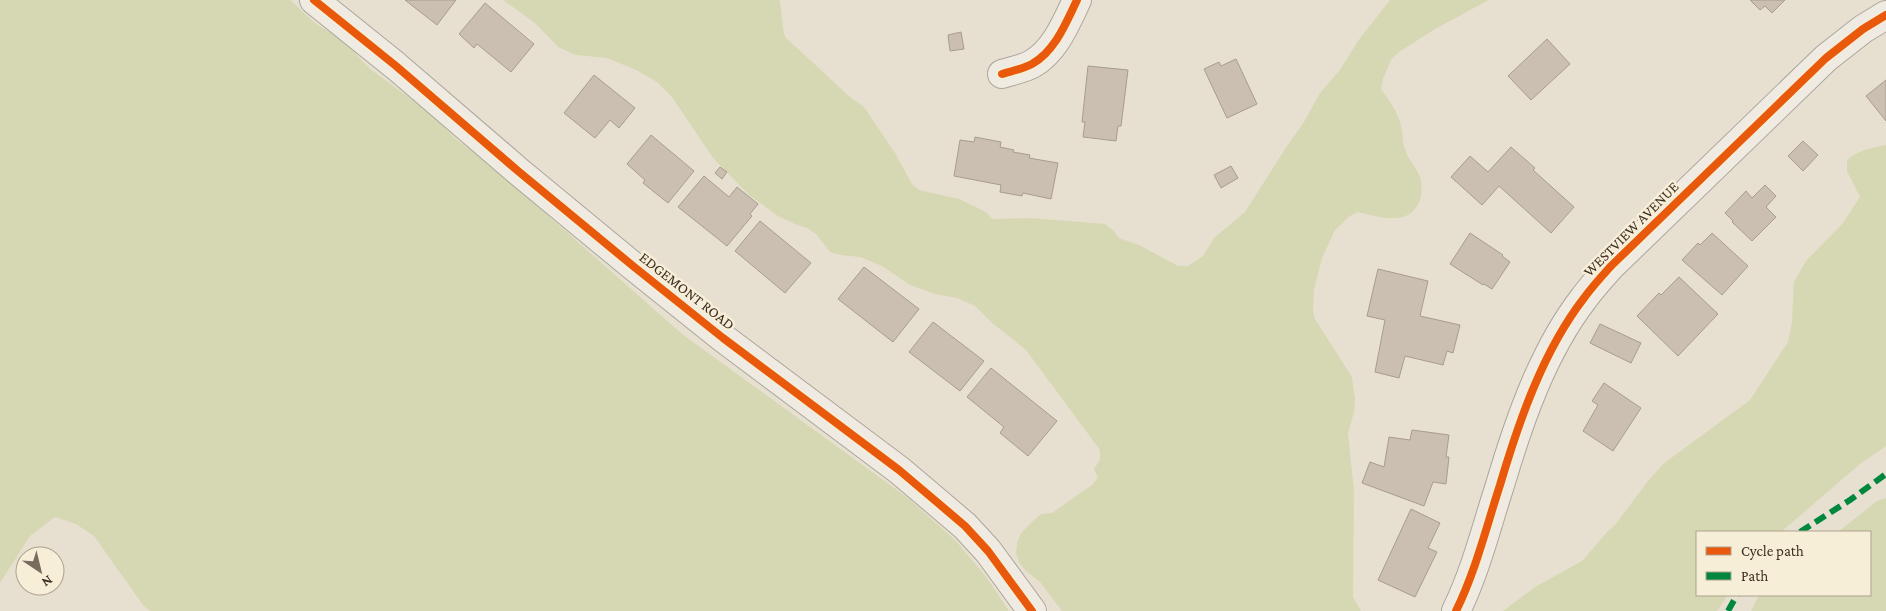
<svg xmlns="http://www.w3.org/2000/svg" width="1886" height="611" font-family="'Crimson Pro',serif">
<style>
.green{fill:#d6d7b3}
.building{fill:#cbbfb2;stroke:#a89c90}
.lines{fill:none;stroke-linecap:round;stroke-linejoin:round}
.minor-casing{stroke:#ada599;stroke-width:30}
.minor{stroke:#efebe3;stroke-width:28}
.quiet{stroke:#00873e;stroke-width:6;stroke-dasharray:12 6;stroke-linecap:butt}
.cycleway-casing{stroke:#f7eed8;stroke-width:11}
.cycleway{stroke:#e8590c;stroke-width:8}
.labels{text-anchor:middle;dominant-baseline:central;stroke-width:5;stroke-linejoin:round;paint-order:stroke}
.street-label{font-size:15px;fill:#3d2e20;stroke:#f7eed8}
</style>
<rect width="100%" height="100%" fill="#e7e0d1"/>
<!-- green -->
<path class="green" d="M 0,0 L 290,0 L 316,24 L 342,39 L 370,69 L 429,112 L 458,141 L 484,159 L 682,334 L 908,498 L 956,541 L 987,578 L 1009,611 L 150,611 L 143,605 L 94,536 L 76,524 L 55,517 L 30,536 L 0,583 Z
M 503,0 L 780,0 L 783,28 L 785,37 L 849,96 L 864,107 L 895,153 L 912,184 L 919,190 L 959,199 L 978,208 L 987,213 L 992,219 L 1031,218 L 1105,224 L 1113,230 L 1119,238 L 1139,245 L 1178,266 L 1188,266 L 1203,256 L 1214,238 L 1245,212 L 1285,149 L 1304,122 L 1320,93 L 1340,70 L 1358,41 L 1390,0 L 1489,0 L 1435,29 L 1399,52 L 1391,60 L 1383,79 L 1381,89 C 1389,100 1398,112 1401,126 C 1403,133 1402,142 1405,149 C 1408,160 1418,169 1421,180 C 1422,187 1422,196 1419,202 C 1409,227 1378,217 1358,212 L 1350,216 L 1335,230 L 1322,258 L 1314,290 L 1313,312 L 1315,319 L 1352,377 L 1355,399 L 1354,412 L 1348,433 L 1354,491 L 1353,597 L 1361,611 L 1062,611 L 1040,582 L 1025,570 L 1019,562 L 1016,553 L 1017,543 L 1021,533 L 1034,520 L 1041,514 L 1052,513 L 1092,485 L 1098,478 L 1094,469 L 1100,460 L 1100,450 L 1026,350 L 991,322 L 975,306 L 957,298 L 935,294 L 910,285 L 882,266 L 860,257 L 840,255 L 830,252 L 816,234 L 807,228 L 797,225 L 778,216 L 749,195 L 713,158 L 672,97 L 657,82 L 636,70 L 607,58 L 576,55 L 558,47 L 535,23 Z
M 1886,145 L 1886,446 L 1860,464 L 1781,532 L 1697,532 L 1697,595 L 1728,595 L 1717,611 L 1503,611 L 1535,587 L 1582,561 L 1608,531 L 1615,525 L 1648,481 L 1663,464 L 1750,400 L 1788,342 L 1792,322 L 1794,282 L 1806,261 L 1843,223 L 1860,197 L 1847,171 L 1847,160 C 1859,150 1871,148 1886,145 Z
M 1886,498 L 1886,611 L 1751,611 L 1759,595 L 1870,595 L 1870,532 L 1838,532 L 1877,501 Z"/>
<!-- building -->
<path class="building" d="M 405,0 L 456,0 L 437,25 Z
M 1750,0 L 1785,0 L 1772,13 L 1765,6 L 1760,10 Z
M 485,3 L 534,44 L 511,72 L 477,44 L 474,48 L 459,34 Z
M 961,32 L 964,49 L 950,51 L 948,35 Z
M 1547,39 L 1570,64 L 1531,100 L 1508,76 Z
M 1236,59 L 1257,104 L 1227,118 L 1204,69 L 1219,62 L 1221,66 Z
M 1088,66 L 1128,70 L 1121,126 L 1118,126 L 1116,141 L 1083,137 L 1085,122 L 1082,122 Z
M 594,75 L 635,108 L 619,128 L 610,120 L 595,138 L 564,113 Z
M 1886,80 L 1886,121 L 1866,96 Z
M 651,135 L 694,171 L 668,203 L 643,183 L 645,180 L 627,164 Z
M 975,137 L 1001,142 L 1000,147 L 1014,150 L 1013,152 L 1030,155 L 1029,158 L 1058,163 L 1051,199 L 1023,193 L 1022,196 L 1000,192 L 1001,185 L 954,176 L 960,140 L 974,142 Z
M 1803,141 L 1818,155 L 1803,171 L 1788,156 Z
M 1511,147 L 1535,168 L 1533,170 L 1574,207 L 1551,233 L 1499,186 L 1482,205 L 1451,177 L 1470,156 L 1488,172 Z
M 1231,166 L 1238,178 L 1221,188 L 1214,175 Z
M 720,167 L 727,172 L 722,179 L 715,173 Z
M 704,176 L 729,197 L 737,187 L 758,204 L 750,214 L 752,216 L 727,246 L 678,207 Z
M 1765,185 L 1776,196 L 1766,207 L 1776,217 L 1752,241 L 1732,222 L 1733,221 L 1725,213 L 1746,191 L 1752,198 Z
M 760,221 L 811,263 L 785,293 L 735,251 Z
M 1470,233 L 1503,255 L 1502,256 L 1510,262 L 1492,289 L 1484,284 L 1483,285 L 1450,264 Z
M 1712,233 L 1748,266 L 1722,295 L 1682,260 L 1698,243 L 1700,245 Z
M 864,267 L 919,309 L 893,342 L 838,299 Z
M 1378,269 L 1428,281 L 1420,316 L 1460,325 L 1453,353 L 1447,351 L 1443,365 L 1405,356 L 1399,378 L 1375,372 L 1385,320 L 1367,316 Z
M 1679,277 L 1718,314 L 1678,356 L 1637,316 L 1659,293 L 1661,295 Z
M 933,322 L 984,361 L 960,391 L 909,352 Z
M 1600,324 L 1641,343 L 1631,363 L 1590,343 Z
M 991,368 L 1057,421 L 1028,456 L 1000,433 L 1004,427 L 967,397 Z
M 1604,383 L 1641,408 L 1613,451 L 1583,431 L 1598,405 L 1592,401 Z
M 1412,430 L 1449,435 L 1446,457 L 1449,457 L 1446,484 L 1433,482 L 1424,506 L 1362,483 L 1370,462 L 1384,467 L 1389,437 L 1410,440 Z
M 1411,509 L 1440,523 L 1428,548 L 1437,552 L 1415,597 L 1378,580 Z"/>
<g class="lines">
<!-- minor casing -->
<g class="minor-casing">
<path id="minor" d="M 314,0 L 396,66 L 518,171 L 633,266 L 723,338 L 899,470 L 938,503 L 965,526 L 988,551 L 1032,611
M 1002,74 C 1011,71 1023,69 1032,64 C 1055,51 1066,23 1077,0
M 1456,611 C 1476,570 1486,528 1500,485 C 1519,421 1543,351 1584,298 C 1592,287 1602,276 1611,266 L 1826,58 L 1863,29 L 1886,15"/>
</g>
<!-- minor -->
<use href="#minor" class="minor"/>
<!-- quiet -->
<path class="quiet" d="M 1800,532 L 1850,500 L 1886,474
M 1728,611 L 1737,595"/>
<!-- cycleway casing -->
<g class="cycleway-casing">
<path id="cycleway" d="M 314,0 L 396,66 L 518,171 L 633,266 L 723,338 L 899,470 L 938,503 L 965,526 L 988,551 L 1032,611
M 1002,74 C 1011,71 1023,69 1032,64 C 1055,51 1066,23 1077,0
M 1456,611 C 1476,570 1486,528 1500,485 C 1519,421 1543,351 1584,298 C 1592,287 1602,276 1611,266 L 1826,58 L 1863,29 L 1886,15"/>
</g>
<!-- cycleway -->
<use href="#cycleway" class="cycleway"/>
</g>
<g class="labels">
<!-- street labels -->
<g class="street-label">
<text transform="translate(1631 229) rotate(-45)">WESTVIEW AVENUE</text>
<text transform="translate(687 291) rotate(38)">EDGEMONT ROAD</text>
</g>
</g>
<!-- legend -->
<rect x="1696" y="531" width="175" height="65" fill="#f7eed8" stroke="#ada18e"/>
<rect x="1706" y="547" width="25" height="8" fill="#e8590c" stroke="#ada18e"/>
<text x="1741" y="556" font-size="15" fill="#3d2e20">Cycle path</text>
<rect x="1706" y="572" width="25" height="8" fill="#00873e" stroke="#ada18e"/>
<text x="1741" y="581" font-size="15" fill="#3d2e20">Path</text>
<!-- north arrow -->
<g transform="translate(40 571) rotate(145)"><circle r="24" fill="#f7eed8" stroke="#ada18e"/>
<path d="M0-4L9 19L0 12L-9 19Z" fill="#786c5e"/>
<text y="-8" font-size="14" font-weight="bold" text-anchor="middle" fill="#3d2e20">N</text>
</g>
</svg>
